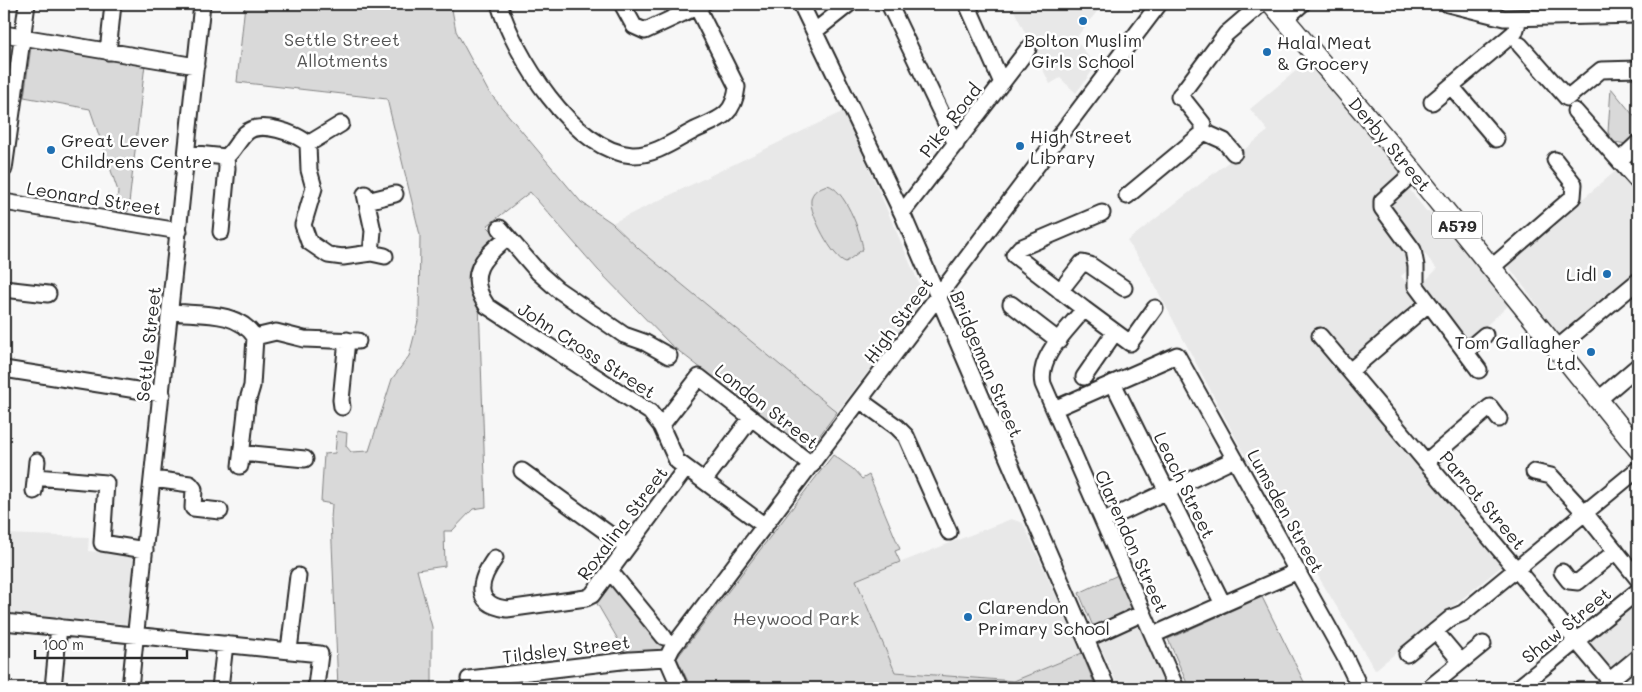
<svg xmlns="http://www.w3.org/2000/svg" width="1642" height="692" font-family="Mali,sans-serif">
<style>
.built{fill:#e8e8e8}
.green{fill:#d9d9d9;stroke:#828282}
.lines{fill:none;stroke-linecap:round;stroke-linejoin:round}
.minor-casing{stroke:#2b2b2b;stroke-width:19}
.major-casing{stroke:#2b2b2b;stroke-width:22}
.minor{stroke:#fff;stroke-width:15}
.major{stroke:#fff;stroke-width:19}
.poi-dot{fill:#1f6fb2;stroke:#fff;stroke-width:2}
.labels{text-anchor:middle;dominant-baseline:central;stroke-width:5;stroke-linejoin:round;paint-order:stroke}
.shield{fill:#fff;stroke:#6b6b6b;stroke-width:1}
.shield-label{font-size:16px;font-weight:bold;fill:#2b2b2b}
.park-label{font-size:18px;fill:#565656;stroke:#fff}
.poi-label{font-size:18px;fill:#2b2b2b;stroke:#fff;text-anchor:start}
.street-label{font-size:18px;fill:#2b2b2b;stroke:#fff}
</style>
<rect width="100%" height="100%" fill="#f7f7f7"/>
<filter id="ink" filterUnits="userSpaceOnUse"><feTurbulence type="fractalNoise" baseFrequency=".02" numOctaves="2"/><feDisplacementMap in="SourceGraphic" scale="10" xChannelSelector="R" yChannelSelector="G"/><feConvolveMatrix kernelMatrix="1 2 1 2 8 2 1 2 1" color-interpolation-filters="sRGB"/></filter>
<g filter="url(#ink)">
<!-- built -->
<path class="built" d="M 1011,4 L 1103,4 L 1075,39 L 1096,66 L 1076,93 L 1060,78 L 1050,84 Z
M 1309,60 L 1404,174 L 1372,200 L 1404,241 L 1412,267 L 1401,276 L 1419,298 L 1341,369 L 1507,562 L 1375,670 L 1247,459 L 1146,269 L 1127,241 L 1268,131 L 1250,109 Z
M 844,111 L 920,286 L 919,305 L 837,412 L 639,249 L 612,223 Z
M 1617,170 L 1638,198 L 1638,270 L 1560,335 L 1506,263 Z
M 1406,190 L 1410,190 L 1427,212 L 1429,211 L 1508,302 L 1507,307 L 1469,341 L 1422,284 L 1437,269 L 1388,209 L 1389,204 Z
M 1011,519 L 1023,523 L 1082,653 L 1014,681 L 895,672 L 856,580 Z
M 4,534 L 89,537 L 88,551 L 135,555 L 128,624 L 4,613 Z
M 1638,597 L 1638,688 L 1608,688 L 1576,649 Z
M 1137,623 L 1167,688 L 1119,688 L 1098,641 Z"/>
<!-- green -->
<path class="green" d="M 245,4 L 451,4 L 456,31 L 488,91 L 581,202 L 612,223 L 639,249 L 837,412 L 808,451 L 671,345 L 598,270 L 530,192 L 487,226 L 494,233 L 494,238 L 481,251 L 475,262 L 479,302 L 486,507 L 473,509 L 452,531 L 444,531 L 445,566 L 417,570 L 432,627 L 432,688 L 338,688 L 331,519 L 332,504 L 321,502 L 324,454 L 335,453 L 337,431 L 347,433 L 346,446 L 351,452 L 369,451 L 392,379 L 409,356 L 419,317 L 420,235 L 387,99 L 237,82 Z
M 31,47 L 145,64 L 128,212 L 116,210 L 118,191 L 90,109 L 24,97 Z
M 1611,88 L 1638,121 L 1638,137 L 1628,144 L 1613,142 L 1608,132 Z
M 827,185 C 844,188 861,232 863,249 L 846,262 C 833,259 809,213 811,200 C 812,191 819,188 827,185 Z
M 833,455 L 853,469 L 862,479 L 869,475 L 900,549 L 895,551 L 900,562 L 856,580 L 895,672 L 1014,681 L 1082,653 L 1096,688 L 691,688 L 677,658 Z
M 610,571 L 672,648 L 667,658 L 630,660 L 592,595 Z
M 1120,574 L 1136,611 L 1099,627 L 1092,624 L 1079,593 Z
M 1262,597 L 1307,688 L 1189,688 L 1168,639 Z"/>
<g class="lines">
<!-- minor casing -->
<g class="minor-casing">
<path id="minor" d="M 499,4 C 514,54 573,151 632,155 C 654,156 676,140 695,130 C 719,119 734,116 737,87 L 697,7
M 622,4 L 634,26 L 645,31 L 703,4
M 801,4 L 902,213 L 1107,688
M 889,4 L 956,144
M 967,4 L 1002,83
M 1448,4 L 1504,18 L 1638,15
M 1285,19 L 1302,4
M 815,31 L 849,4
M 4,34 L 196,66
M 1520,45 L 1567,98 L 1601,70 L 1638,69
M 108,52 L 113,4
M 1451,86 L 1496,139
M 1179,97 L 1226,34 L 1261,4
M 1432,102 L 1515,32 L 1519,19
M 1575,111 L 1638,182
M 1204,132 L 1224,141 L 1234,153
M 308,144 L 341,124
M 187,153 L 226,157 C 234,151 238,140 246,133 C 259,120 297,133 308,144 L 309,170 L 314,188 L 303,225 L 309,242 L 328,255 L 343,257 L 371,253 L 385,256
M 1620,160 L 1638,143
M 4,169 L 27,4
M 1414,172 L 1382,201 L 1382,208 L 1413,250 L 1416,266 L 1416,286 L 1479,370
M 365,194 L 373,231 L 371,253
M 1127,196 L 1203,133 L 1203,124 L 1180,95
M 367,201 L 395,194
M 4,202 L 179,231
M 902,213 L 1028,49
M 1102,213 L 1020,248 L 1014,255 L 1084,309 C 1068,330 1037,356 1043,384 L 1176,688
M 500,228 L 539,273 L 557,289 L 624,335 L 644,342 L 669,356
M 221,232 L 227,168 L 226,157
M 508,237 C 483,257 465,274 487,306 L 650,412 L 661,426 L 677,461 L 765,526
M 1491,268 L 1573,197 L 1574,184 L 1555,160
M 4,289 L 48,294
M 1060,291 L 1082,263 L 1090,265 L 1124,288
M 1011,304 L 1059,341
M 1084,309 L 1130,343 L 1155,308
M 171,312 C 201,315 237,310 255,337 L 252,386 L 247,403 L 240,466
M 1320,336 L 1616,688
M 255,337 L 276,332 L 304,339 L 358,341
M 1556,349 L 1638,281
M 1465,352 L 1485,335
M 4,369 L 162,394
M 1350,371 L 1428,304
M 1084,377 L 1115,332
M 1113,383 L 1223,604
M 1598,400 L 1638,366
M 861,401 L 897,427 L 906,436 L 949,532
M 342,407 L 341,400 L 347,340
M 1054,409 L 1177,355 L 1346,659 L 1357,682 L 1357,688
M 661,426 L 699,377 L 812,465
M 242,453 L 305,459
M 1427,461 L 1490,407 L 1499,419
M 522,471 L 627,547
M 1534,472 L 1551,476 L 1585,513 L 1638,579
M 36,477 L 106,483 L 102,543 L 145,550
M 153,479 L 190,484 L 194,489 L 193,508 L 220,511
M 704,481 L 751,418
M 34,491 L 37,461
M 1104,521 L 1235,459
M 495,558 C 480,579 471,604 507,609 L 586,598 L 592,595 L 686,468
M 610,571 L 664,637
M 1562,572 L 1569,581 L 1578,582 L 1616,551
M 4,622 L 320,654 L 316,686
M 1435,631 L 1461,662
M 1153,635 L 1298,571
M 1086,639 L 1143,613
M 289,650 L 298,576
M 1407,654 L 1451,618 L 1463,613 L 1638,469
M 667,658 L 672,648 L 1159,4
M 667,658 L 680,688
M 469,679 L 630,660 L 667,658
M 1610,680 L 1638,657
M 53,688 L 59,627
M 130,688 L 202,4
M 220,688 L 225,644
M 1429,688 L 1483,644
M 1518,688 L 1638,591"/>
</g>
<!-- major casing -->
<g class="major-casing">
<path id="major" d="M 1272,4 L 1414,172 L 1638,449"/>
</g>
<!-- minor -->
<use href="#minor" class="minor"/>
<!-- major -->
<use href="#major" class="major"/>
</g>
</g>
<!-- markers -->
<g class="poi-dot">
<circle cx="1083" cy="21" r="5"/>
<circle cx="1267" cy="52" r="5"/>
<circle cx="1020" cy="146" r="5"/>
<circle cx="51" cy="150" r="5"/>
<circle cx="1607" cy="274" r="5"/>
<circle cx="1591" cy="352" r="5"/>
<circle cx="968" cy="617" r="5"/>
</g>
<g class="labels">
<!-- shield labels -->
<rect class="shield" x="1432" y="211.5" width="50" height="27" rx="4"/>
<g class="shield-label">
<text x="1457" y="225">A579</text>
</g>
<!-- park labels -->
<g class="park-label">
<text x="342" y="39">Settle Street<tspan x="342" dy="21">Allotments</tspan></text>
<text x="796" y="618">Heywood Park</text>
</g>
<!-- poi labels -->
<g class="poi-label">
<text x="1083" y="40" text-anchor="middle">Bolton Muslim<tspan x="1083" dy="21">Girls School</tspan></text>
<text x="1277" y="42">Halal Meat<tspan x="1277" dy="21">&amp; Grocery</tspan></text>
<text x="1030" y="136">High Street<tspan x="1030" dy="21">Library</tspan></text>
<text x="61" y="140">Great Lever<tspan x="61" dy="21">Childrens Centre</tspan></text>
<text x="1597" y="274" text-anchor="end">Lidl</text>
<text x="1581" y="342" text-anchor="end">Tom Gallagher<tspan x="1581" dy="21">Ltd.</tspan></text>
<text x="978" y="607">Clarendon<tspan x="978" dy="21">Primary School</tspan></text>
</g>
<!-- street labels -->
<g class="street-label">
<text transform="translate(950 120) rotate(-52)">Pike Road</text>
<text transform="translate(1390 144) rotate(50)">Derby Street</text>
<text transform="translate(94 198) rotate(9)">Leonard Street</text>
<text transform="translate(898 320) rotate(-53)">High Street</text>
<text transform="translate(148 344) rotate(-84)">Settle Street</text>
<text transform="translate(587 350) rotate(33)">John Cross Street</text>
<text transform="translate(987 364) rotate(67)">Bridgeman Street</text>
<text transform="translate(767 406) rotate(38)">London Street</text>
<text transform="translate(1185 485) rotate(64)">Leach Street</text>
<text transform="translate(1483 500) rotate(50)">Parrot Street</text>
<text transform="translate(1286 511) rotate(61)">Lumsden Street</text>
<text transform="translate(622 523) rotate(-53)">Roxalina Street</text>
<text transform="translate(1132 541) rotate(66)">Clarendon Street</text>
<text transform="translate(1566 625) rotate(-39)">Shaw Street</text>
<text transform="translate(566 649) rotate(-7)">Tildsley Street</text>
</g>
</g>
<!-- margin -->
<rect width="1642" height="692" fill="none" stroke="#fff" stroke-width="20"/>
<rect x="10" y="10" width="1622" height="672" fill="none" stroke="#2b2b2b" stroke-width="2" filter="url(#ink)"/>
<!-- scale -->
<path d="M35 650v8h152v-8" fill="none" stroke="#2b2b2b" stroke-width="2.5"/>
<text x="42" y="650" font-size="15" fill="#2b2b2b" stroke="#ffffff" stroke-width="4" paint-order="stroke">100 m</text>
</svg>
